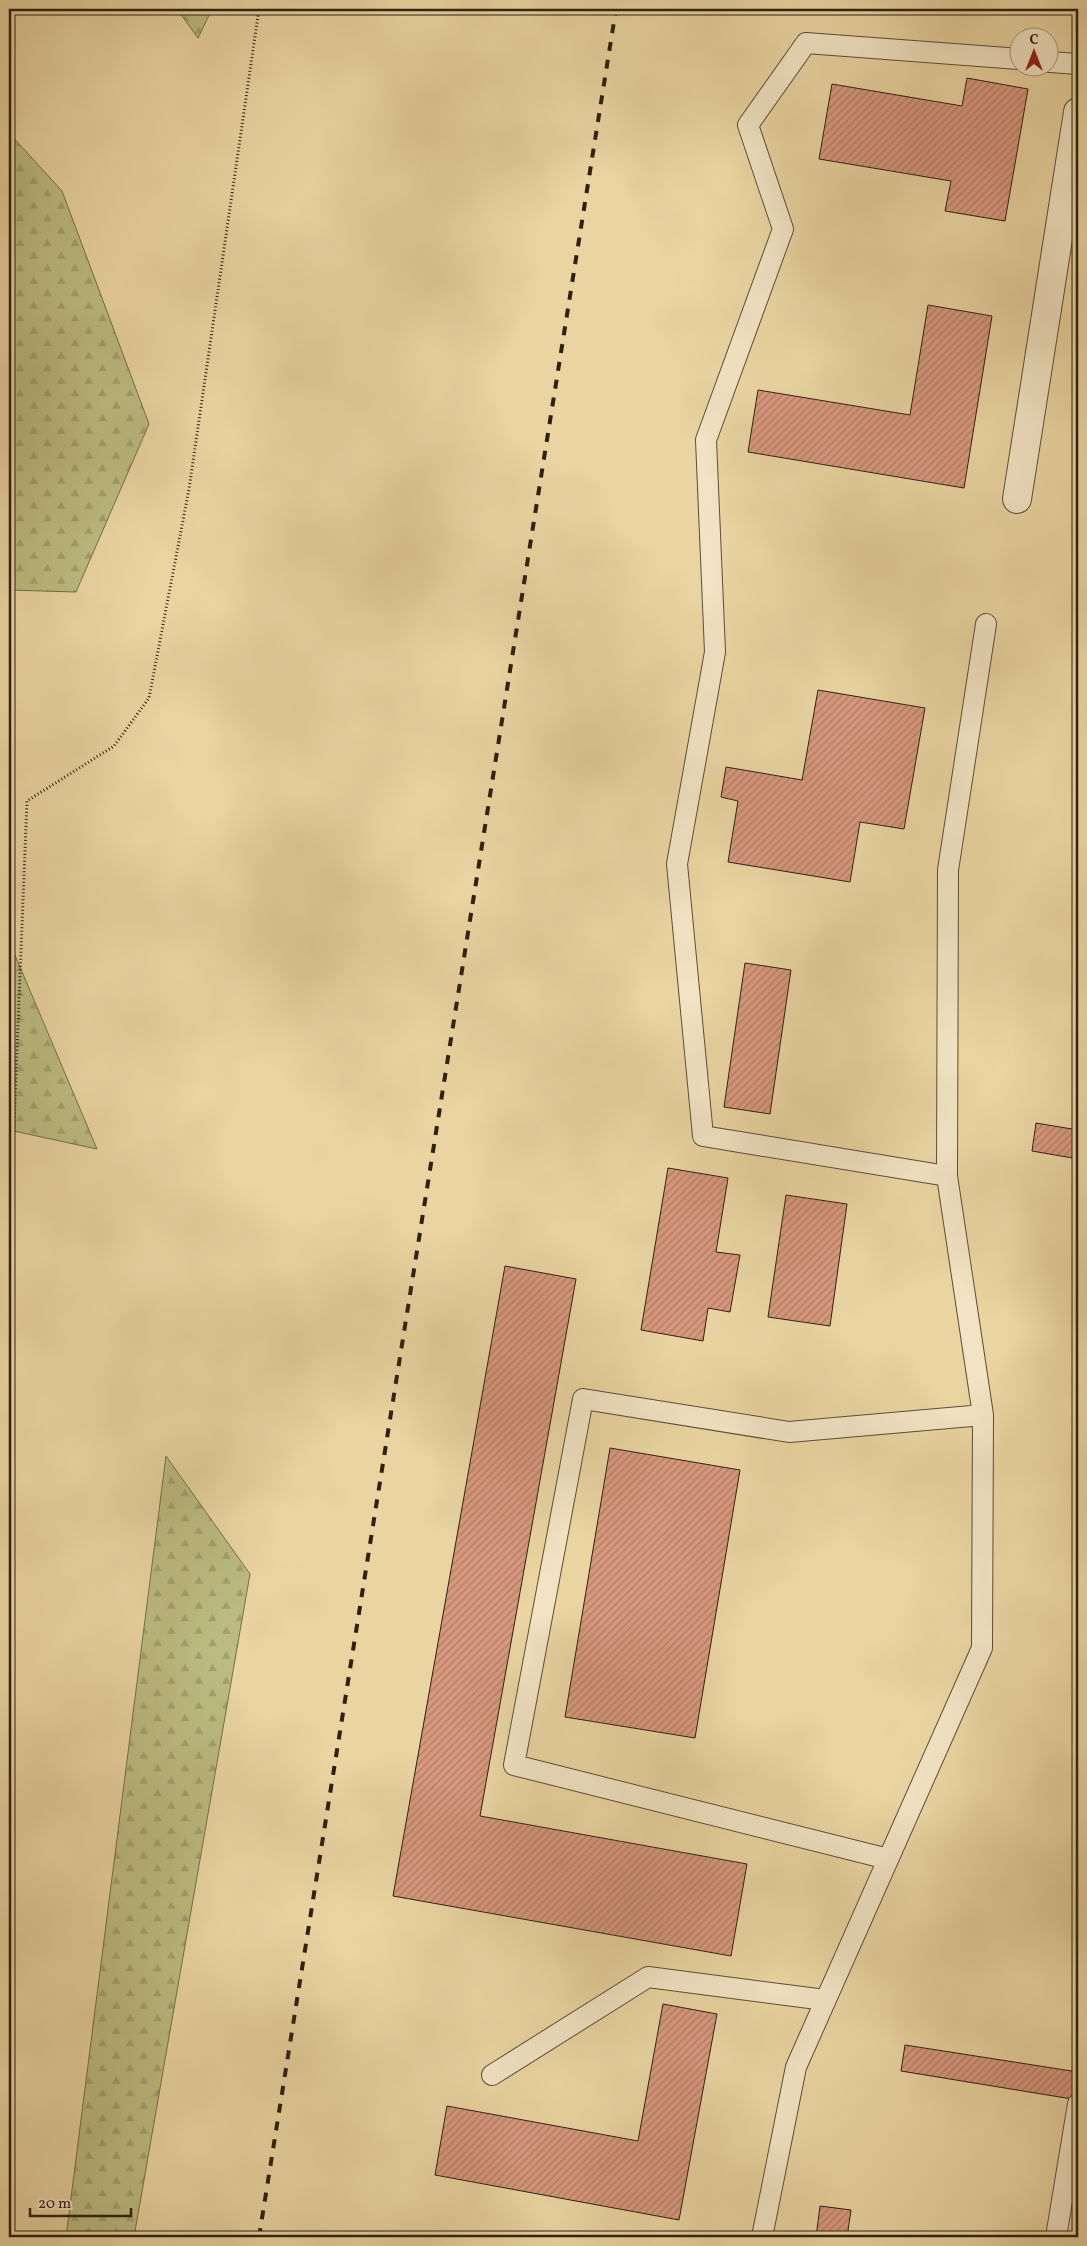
<svg xmlns="http://www.w3.org/2000/svg" width="1087" height="2246" font-family="Vollkorn,serif">
<style>
.forest{fill:url(#forest-firs);stroke:#756e48}
.building{fill:url(#building-hatch);stroke:#2e2110}
.lines{fill:none;stroke-linecap:round;stroke-linejoin:round}
.service-casing{stroke:#5d4e34;stroke-width:22}
.minor-casing{stroke:#5d4e34;stroke-width:30}
.path{stroke:#2e2110;stroke-width:3;stroke-dasharray:1 2.5;stroke-linecap:butt}
.service{stroke:#f1e3c3;stroke-width:20}
.minor{stroke:#f1e3c3;stroke-width:28}
.rail{stroke:#2e2110;stroke-width:4;stroke-dasharray:9 9;stroke-linecap:butt}
</style>
<defs>
<pattern id="forest-firs" width="22" height="20" patternUnits="userSpaceOnUse" patternTransform="scale(1.25)"><rect width="22" height="20" fill="#bcbb81"/><path d="M5 1l3.5 6h-7zM16 11l3.5 6h-7z" fill="#a2a06e"/></pattern>
<pattern id="building-hatch" width="6" height="6" patternUnits="userSpaceOnUse" patternTransform="scale(1.25)"><rect width="6" height="6" fill="#d8987e"/><path d="M-1 1l2-2M0 6l6-6M5 7l2-2" fill="none" stroke="#b07c66"/></pattern>
</defs>
<rect width="100%" height="100%" fill="#e9d4a2"/>
<filter id="stains"><feTurbulence type="fractalNoise" baseFrequency=".004" numOctaves="4"/><feColorMatrix values="0 0 0 0 .2 0 0 0 0 .09 0 0 0 0 .02 0 0 0 .5 -.17"/></filter>
<radialGradient id="worn" r=".72"><stop offset=".6" stop-color="#630" stop-opacity="0"/><stop offset="1" stop-color="#630" stop-opacity=".3"/></radialGradient>
<!-- forest -->
<path class="forest" d="M 177,9 L 212,9 L 198,38 Z
M 9,133 L 62,191 L 149,424 L 76,592 L 9,590 Z
M 9,941 L 97,1149 L 9,1130 Z
M 166,1456 L 250,1574 L 134,2237 L 66,2237 Z"/>
<!-- building -->
<path class="building" d="M 967,78 L 1028,89 L 1005,221 L 945,211 L 951,181 L 819,159 L 832,84 L 962,106 Z
M 928,305 L 992,316 L 964,488 L 748,452 L 758,390 L 910,415 Z
M 818,690 L 925,708 L 904,829 L 860,822 L 850,882 L 728,862 L 738,801 L 721,797 L 726,767 L 802,780 Z
M 745,963 L 791,970 L 770,1114 L 724,1107 Z
M 1036,1123 L 1078,1130 L 1078,1159 L 1032,1151 Z
M 668,1168 L 728,1178 L 716,1252 L 740,1255 L 730,1312 L 708,1308 L 703,1341 L 641,1330 Z
M 786,1195 L 847,1204 L 830,1326 L 768,1317 Z
M 505,1266 L 576,1279 L 480,1816 L 747,1864 L 731,1956 L 393,1896 Z
M 610,1448 L 740,1470 L 695,1738 L 565,1717 Z
M 663,2004 L 717,2014 L 679,2220 L 435,2175 L 447,2106 L 638,2141 Z
M 905,2045 L 1078,2072 L 1078,2100 L 901,2071 Z
M 820,2206 L 851,2210 L 847,2237 L 816,2237 Z"/>
<g class="lines">
<!-- service casing -->
<g class="service-casing">
<path id="service" d="M 1050,62 L 1078,64
M 947,1176 L 703,1136 L 677,864 L 715,652 L 706,440 L 783,229 L 748,125 L 806,43 L 1020,59
M 888,1859 L 514,1765 L 583,1399 L 789,1432 L 983,1415
M 492,2075 L 648,1977 L 825,2000
M 762,2237 L 796,2067 L 982,1648 L 983,1415 L 947,1176 L 948,870 L 986,624
M 1056,2237 L 1078,2104"/>
</g>
<!-- minor casing -->
<g class="minor-casing">
<path id="minor" d="M 1017,499 L 1078,112"/>
</g>
<!-- path -->
<path class="path" d="M 9,1250 L 27,801 L 114,746 L 149,698 L 189,489 L 259,9"/>
<!-- service -->
<use href="#service" class="service"/>
<!-- minor -->
<use href="#minor" class="minor"/>
<!-- rail -->
<path class="rail" d="M 259,2237 L 616,9"/>
</g>
<!-- margin -->
<rect width="1087" height="2246" fill="none" stroke="#e9d4a2" stroke-width="30"/>
<rect x="10" y="10" width="1067" height="2226" fill="none" stroke="#2e2110" stroke-width="2.5"/>
<rect x="15" y="15" width="1057" height="2216" fill="none" stroke="#2e2110"/>
<!-- north arrow -->
<g transform="translate(1034 52)"><circle r="24" fill="#f1e3c3" stroke="#a3957b"/>
<path d="M0-4L9 19L0 12L-9 19Z" fill="#8f2418"/>
<text y="-8" font-size="14" font-weight="bold" text-anchor="middle" fill="#2e2110">С</text>
</g>
<!-- scale -->
<path d="M30 2208v8h101v-8" fill="none" stroke="#2e2110" stroke-width="2.5"/>
<text x="38" y="2208" font-size="15" fill="#2e2110" stroke="#f1e3c3" stroke-width="4" paint-order="stroke">20 m</text>
<rect width="100%" height="100%" filter="url(#stains)"/>
<rect width="100%" height="100%" fill="url(#worn)"/>
</svg>
